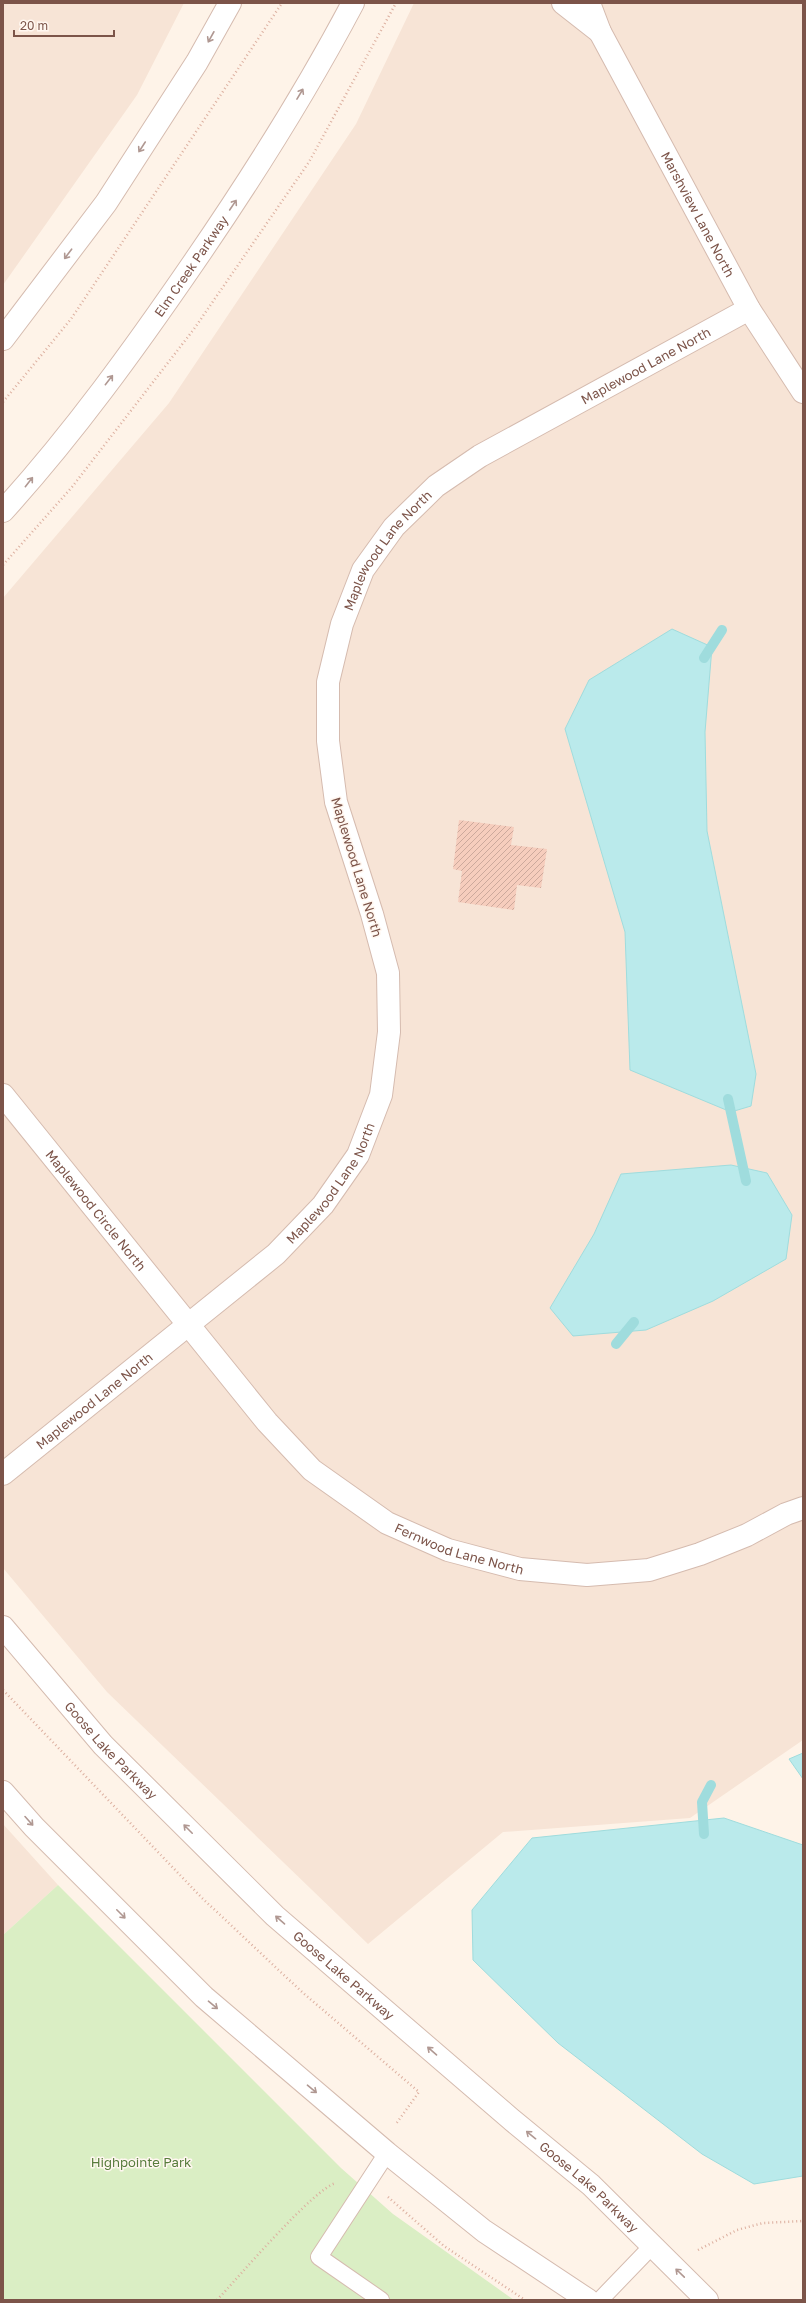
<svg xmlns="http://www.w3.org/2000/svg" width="806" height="2303" font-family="'Golos Text',sans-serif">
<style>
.residential{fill:#f7e4d6}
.green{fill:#daeec4}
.water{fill:#baeaeb;stroke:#9fdcdd}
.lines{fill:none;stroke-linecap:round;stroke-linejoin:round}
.stream{stroke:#9fdcdd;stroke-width:10}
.building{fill:url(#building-hatch)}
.service-casing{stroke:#d5bbaf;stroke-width:18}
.minor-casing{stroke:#d5bbaf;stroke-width:24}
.tertiary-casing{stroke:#d5bbaf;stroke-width:24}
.path{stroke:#dcaf9f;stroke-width:2.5;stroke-dasharray:1 3;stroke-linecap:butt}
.service{stroke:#fff;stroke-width:16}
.minor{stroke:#fff;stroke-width:22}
.tertiary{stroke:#fff;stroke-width:22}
.oneway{stroke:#b09892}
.labels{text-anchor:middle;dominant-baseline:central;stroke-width:3;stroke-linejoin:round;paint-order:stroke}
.street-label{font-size:13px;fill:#7c5449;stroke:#fff7f0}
.park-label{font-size:13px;fill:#587c3c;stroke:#fff7f0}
</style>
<defs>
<pattern id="building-hatch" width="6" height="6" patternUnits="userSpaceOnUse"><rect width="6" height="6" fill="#f6cdbd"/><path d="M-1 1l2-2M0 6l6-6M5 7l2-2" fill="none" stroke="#cca99c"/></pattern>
</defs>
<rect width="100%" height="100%" fill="#fef3e8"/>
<!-- residential -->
<path class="residential" d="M 3,3 L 184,3 L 137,95 L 3,285 Z
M 414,3 L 803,3 L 803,1740 L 690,1818 L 503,1832 L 368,1944 L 107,1692 L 3,1568 L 3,598 L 169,403 L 356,124 Z
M 3,1824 L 58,1885 L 3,1935 Z"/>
<!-- green -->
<path class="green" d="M 58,1885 L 341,2168 L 393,2214 L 514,2300 L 3,2300 L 3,1935 Z"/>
<!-- water -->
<path class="water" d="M 672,629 L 712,647 L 705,732 L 707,831 L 756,1074 L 751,1106 L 731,1112 L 630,1070 L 625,932 L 565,729 L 589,680 Z
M 731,1165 L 767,1173 L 792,1215 L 786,1259 L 713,1301 L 646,1330 L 573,1336 L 550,1308 L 594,1234 L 621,1174 Z
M 803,1753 L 803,1779 L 789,1759 Z
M 724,1818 L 803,1845 L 803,2176 L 754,2184 L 702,2154 L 558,2043 L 473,1960 L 472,1910 L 532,1838 Z"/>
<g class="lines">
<!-- stream -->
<path class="stream" d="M 704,658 L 722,630
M 728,1099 L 746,1181
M 616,1344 L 634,1322
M 704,1834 L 702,1802 L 711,1785"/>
</g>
<!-- building -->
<path class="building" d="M 459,820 L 514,827 L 511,845 L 547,849 L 541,888 L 517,885 L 514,910 L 458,902 L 462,871 L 453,869 Z"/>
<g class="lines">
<!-- service casing -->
<g class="service-casing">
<path id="service" d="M 381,2300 L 319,2257 L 387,2153
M 600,2300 L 652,2246"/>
</g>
<!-- minor casing -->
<g class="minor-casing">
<g id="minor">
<path d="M 563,3 L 600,32"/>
<path id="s1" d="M 589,3 L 600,32 L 749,309 L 803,392"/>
<path id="s2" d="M 3,1095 L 267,1422 L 312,1470 L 387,1523 L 448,1550 L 520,1569 L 587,1575 L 649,1570 L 700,1554 L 747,1535 L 786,1514 L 803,1508"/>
<path id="s3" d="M 3,1474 L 276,1254 L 323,1205 L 358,1155 L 381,1095 L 389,1032 L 388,973 L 372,914 L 336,802 L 328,741 L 328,682 L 342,624 L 363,570 L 394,527 L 436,486 L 480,456 L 749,309"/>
</g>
</g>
<!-- tertiary casing -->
<g class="tertiary-casing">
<g id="tertiary">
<path d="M 3,339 L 106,203 L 197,62 L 230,3"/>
<path id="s4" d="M 3,511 C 73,434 135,348 194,262 C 251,179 306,92 353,3"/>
<path id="s5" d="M 3,1627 L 103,1745 L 275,1916 L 512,2120 L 591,2185 L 707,2300"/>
<path d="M 3,1792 L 34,1827 L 204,1997 L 387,2153 L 484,2231 L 588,2300"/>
</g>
</g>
<!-- path -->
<path class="path" d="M 3,402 L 71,319 L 282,3
M 3,565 L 72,487 L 194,329 L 309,162 L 396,3
M 3,1690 L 201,1897 L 302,1992 L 419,2092 L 396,2124
M 388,2197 L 444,2246 L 525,2300
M 698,2250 L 737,2230 L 763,2223 L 803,2221
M 217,2300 C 237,2279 314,2188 336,2183"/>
<!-- service -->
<use href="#service" class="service"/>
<!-- minor -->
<use href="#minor" class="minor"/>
<!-- tertiary -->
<use href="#tertiary" class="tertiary"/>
</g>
<!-- one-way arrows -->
<defs><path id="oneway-shaft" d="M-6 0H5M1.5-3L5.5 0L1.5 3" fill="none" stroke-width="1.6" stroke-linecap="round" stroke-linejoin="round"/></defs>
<g class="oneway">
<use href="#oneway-shaft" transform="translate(211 37) rotate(119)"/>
<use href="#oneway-shaft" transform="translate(300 94) rotate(-59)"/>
<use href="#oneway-shaft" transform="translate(142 147) rotate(123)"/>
<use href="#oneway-shaft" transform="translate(233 205) rotate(-56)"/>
<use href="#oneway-shaft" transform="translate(68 254) rotate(127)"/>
<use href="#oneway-shaft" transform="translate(109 380) rotate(-52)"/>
<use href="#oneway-shaft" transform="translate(29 482) rotate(-52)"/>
<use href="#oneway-shaft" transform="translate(29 1821) rotate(48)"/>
<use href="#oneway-shaft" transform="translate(188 1829) rotate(-135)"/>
<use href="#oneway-shaft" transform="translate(121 1914) rotate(45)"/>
<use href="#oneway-shaft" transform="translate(280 1920) rotate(-139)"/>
<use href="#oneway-shaft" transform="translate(213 2005) rotate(40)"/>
<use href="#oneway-shaft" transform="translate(432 2051) rotate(-139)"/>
<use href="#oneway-shaft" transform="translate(312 2089) rotate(40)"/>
<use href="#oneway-shaft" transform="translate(531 2135) rotate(-141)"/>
<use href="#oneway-shaft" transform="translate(680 2273) rotate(-136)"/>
</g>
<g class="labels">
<!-- street labels -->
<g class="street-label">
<text stroke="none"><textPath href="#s1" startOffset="238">Marshview Lane North</textPath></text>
<text stroke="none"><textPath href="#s4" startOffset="309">Elm Creek Parkway</textPath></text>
<text stroke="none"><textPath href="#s3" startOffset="1437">Maplewood Lane North</textPath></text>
<text stroke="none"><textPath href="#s3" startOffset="1113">Maplewood Lane North</textPath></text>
<text transform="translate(357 867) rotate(73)">Maplewood Lane North</text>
<text stroke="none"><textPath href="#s3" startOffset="441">Maplewood Lane North</textPath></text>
<text stroke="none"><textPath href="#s2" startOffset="148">Maplewood Circle North</textPath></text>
<text stroke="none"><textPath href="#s3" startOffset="117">Maplewood Lane North</textPath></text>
<text stroke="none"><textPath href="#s2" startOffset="655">Fernwood Lane North</textPath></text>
<text stroke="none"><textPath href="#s5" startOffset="164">Goose Lake Parkway</textPath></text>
<text stroke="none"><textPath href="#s5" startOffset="488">Goose Lake Parkway</textPath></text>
<text stroke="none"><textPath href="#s5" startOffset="812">Goose Lake Parkway</textPath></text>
</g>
<!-- park labels -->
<g class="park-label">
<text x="141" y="2162">Highpointe Park</text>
</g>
</g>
<!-- border -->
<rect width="806" height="2303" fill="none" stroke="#7c5449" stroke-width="8"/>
<!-- scale -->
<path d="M14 30v6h100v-6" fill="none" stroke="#7c5449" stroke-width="2"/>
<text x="20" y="30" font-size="12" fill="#7c5449" stroke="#fff7f0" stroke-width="3" paint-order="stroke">20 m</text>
</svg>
